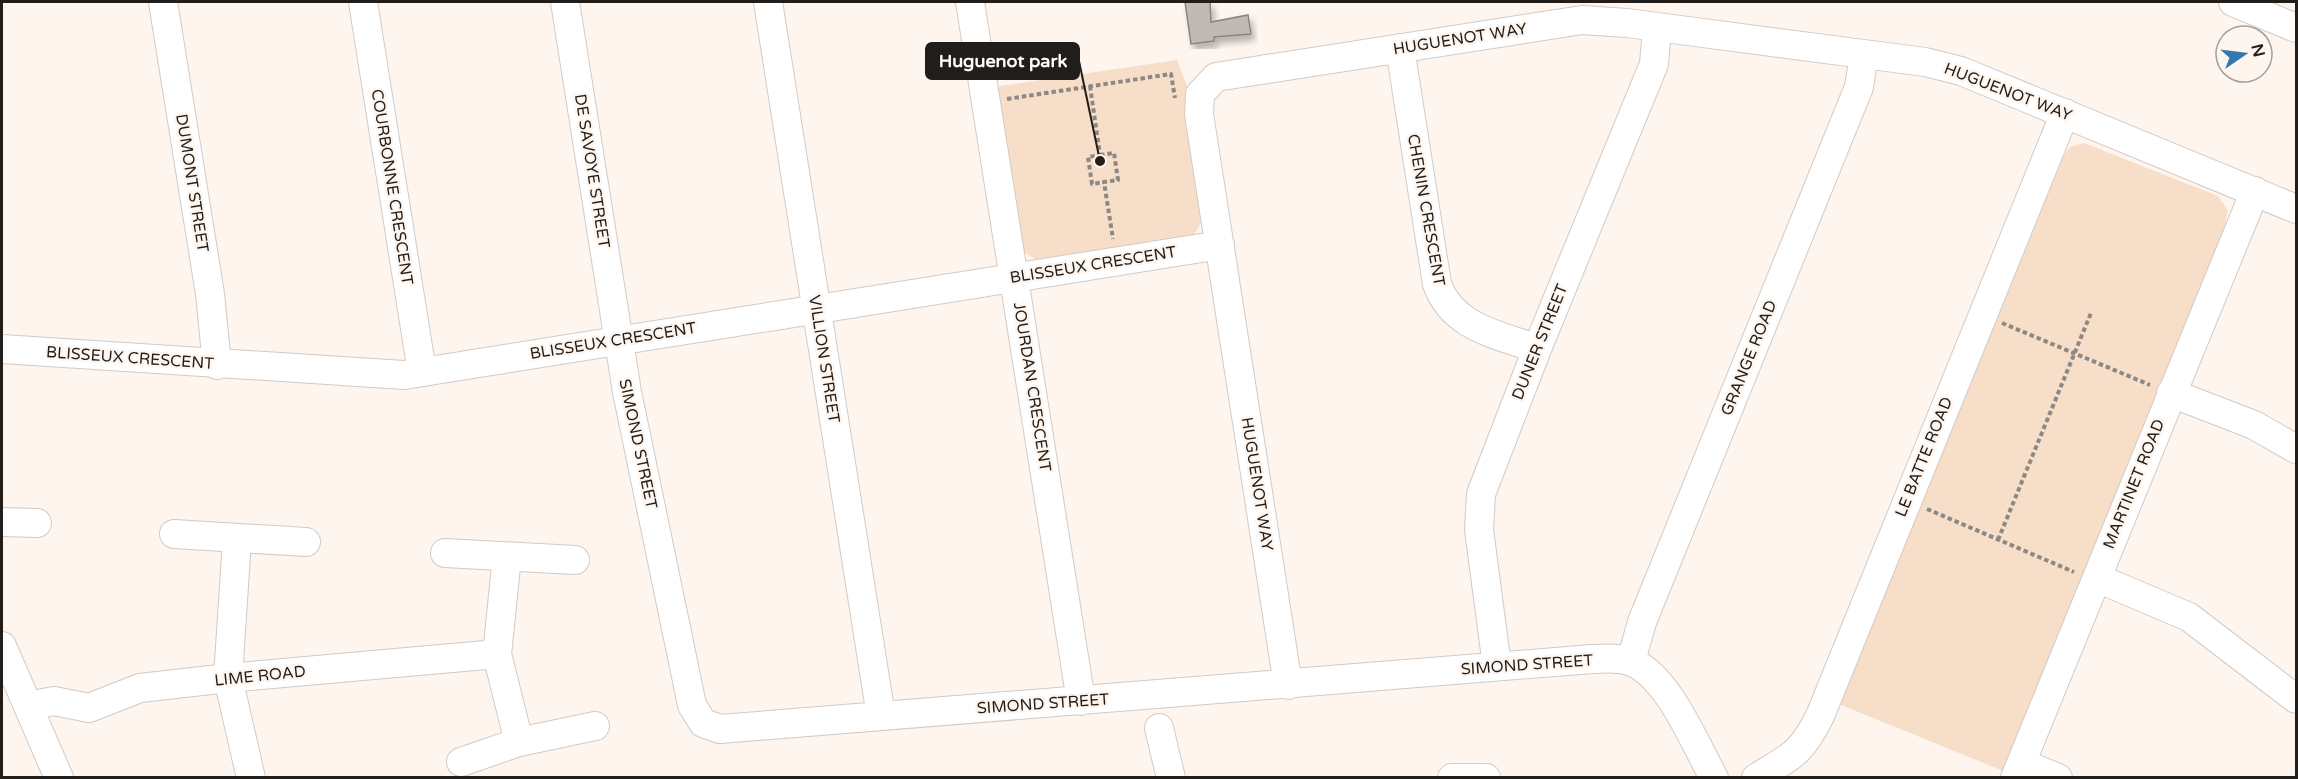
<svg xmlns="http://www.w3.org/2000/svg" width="2298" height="779" font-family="'Varela Round',sans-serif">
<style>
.green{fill:#f7dec8}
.building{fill:#c1bab3;stroke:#8b847e;stroke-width:1.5;filter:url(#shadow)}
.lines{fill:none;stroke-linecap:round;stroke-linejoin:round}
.minor-casing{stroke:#d2cac4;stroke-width:30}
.path{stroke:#8e8884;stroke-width:4;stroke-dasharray:4.5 3;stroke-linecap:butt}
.minor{stroke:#fff;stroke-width:28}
.labels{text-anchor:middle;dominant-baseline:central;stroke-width:5;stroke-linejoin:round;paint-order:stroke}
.street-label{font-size:16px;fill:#201d1b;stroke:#fdf5ee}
.leader{fill:none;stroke:#201d1b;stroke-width:2}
.callout-dot{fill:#201d1b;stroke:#fdf5ee;stroke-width:2}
.callout{fill:#201d1b;stroke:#201d1b;stroke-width:2}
.callout-label{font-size:18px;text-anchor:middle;font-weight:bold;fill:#fff}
</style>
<defs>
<filter id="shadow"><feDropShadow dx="3.5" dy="6" stdDeviation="3" flood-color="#0004"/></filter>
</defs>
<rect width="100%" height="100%" fill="#fdf5ee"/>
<!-- green -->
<path class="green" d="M 1177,60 L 1189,91 L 1203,220 L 1193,236 L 1040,262 L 1024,252 L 994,87 Z
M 2084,143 L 2218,196 L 2228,210 L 2224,229 L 2230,232 L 2008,773 L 1839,704 L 2064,155 L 2070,147 Z"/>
<!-- building -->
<path class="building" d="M 1185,2 L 1210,2 L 1211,22 L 1248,15 L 1251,34 L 1214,37 L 1214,41 L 1191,44 Z"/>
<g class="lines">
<!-- minor casing -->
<g class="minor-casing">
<path id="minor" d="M 163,2 L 210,294 L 217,365
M 363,2 L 422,372
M 565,2 L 627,392 L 692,705 L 703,723 L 720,729 L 1592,659 C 1604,659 1617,657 1629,661 C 1667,673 1695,744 1714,778
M 768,2 L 881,716
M 970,2 L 1081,701
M 2233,2 L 2296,28
M 1400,48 L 1437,284 C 1453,328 1497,334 1537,349
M 2,349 L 404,375 L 1220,245
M 2171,393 L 2254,425 L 2296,449
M 2,522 L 37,523
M 174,534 L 306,542
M 237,539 L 228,678 L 251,778
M 445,553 L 575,560
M 507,557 L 497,654 L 519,742
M 2097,578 L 2189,617 L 2296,699
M 2,646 L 59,778
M 1631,661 L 1642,622 L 1859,87 L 1864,54
M 1497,666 L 1479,530 L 1481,494 L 1537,349 L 1654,64 L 1657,28
M 1288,685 L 1199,114 L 1200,94 L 1216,77 L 1582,20 L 1627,23 L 1925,62 L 1961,71 L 2296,209
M 28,706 L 54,701 L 89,708 L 140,688 L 228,678 L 497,654
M 1159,728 L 1171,778
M 461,762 L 519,742 L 595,726
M 2021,763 L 2058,778
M 1452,778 L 1486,778
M 1756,778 C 1792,756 1801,754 1820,716 L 2065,113
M 2015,778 L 2255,191"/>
</g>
<!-- path -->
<path class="path" d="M 1090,86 L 1100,155 L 1088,157 L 1092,184 L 1104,182
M 1007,99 L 1171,74 L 1175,98
M 1100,155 L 1114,153 L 1118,180 L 1104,182 L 1113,239
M 2002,323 L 2150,385
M 1927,509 L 2074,572
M 1998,540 L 2091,313"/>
<!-- minor -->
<use href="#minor" class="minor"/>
</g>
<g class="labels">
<!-- street labels -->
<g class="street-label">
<text transform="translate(1460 39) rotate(-9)">HUGUENOT WAY</text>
<text transform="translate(2008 92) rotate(21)">HUGUENOT WAY</text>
<text transform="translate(592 171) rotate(81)">DE SAVOYE STREET</text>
<text transform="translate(192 183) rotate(81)">DUMONT STREET</text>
<text transform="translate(392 187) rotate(81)">COURBONNE CRESCENT</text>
<text transform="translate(1426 210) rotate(80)">CHENIN CRESCENT</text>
<text transform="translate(1093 265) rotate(-9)">BLISSEUX CRESCENT</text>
<text transform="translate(613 341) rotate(-9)">BLISSEUX CRESCENT</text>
<text transform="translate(1540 342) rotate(-68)">DUNER STREET</text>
<text transform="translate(130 358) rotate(4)">BLISSEUX CRESCENT</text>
<text transform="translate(1749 358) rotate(-68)">GRANGE ROAD</text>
<text transform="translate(824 359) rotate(81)">VILLION STREET</text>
<text transform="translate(1032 387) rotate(81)">JOURDAN CRESCENT</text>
<text transform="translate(638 444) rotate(78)">SIMOND STREET</text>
<text transform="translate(1924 457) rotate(-68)">LE BATTE ROAD</text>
<text transform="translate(1257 484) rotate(81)">HUGUENOT WAY</text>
<text transform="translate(2134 484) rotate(-68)">MARTINET ROAD</text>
<text transform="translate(1527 665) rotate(-4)">SIMOND STREET</text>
<text transform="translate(260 676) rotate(-6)">LIME ROAD</text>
<text transform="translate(1043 704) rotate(-4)">SIMOND STREET</text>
</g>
</g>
<!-- callouts -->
<path class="leader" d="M1100 161L1079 61"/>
<circle class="callout-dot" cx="1100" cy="161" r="6"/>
<rect class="callout" x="926" y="43" width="153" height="36" rx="6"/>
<g class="callout-label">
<text x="1003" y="67">Huguenot park</text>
</g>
<!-- border -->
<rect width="2298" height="779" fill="none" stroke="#201d1b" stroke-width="6"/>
<!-- north arrow -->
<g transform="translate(2244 54) rotate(76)"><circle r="28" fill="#fdf5ee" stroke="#a59f9a" stroke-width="1.5"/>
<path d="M0-4.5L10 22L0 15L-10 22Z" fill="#327aae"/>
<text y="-9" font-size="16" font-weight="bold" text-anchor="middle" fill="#201d1b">N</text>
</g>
</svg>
